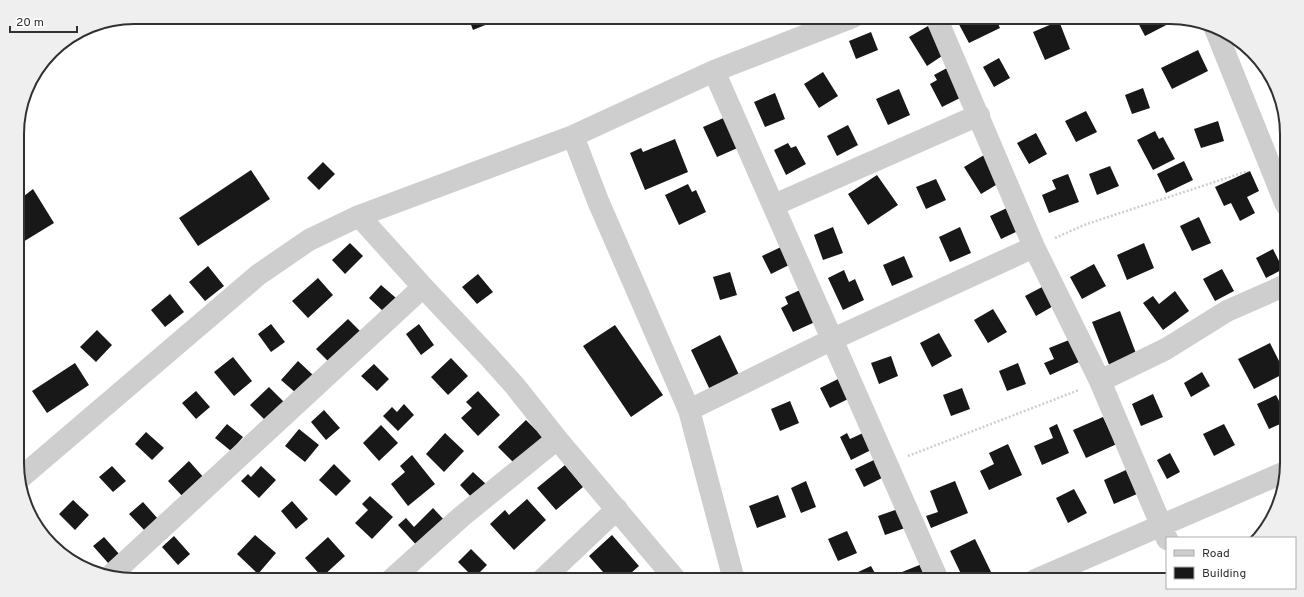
<svg xmlns="http://www.w3.org/2000/svg" width="1304" height="597" font-family="Overpass,sans-serif">
<style>
.building{fill:#181818}
.lines{fill:none;stroke-linecap:round;stroke-linejoin:round}
.path{stroke:#cecece;stroke-width:2.5;stroke-dasharray:2 2;stroke-linecap:butt}
.minor{stroke:#cecece;stroke-width:22}
.rim{fill:none;stroke:#313131;stroke-width:2}
</style>
<rect width="100%" height="100%" fill="#fff"/>
<!-- building -->
<path class="building" d="M 468,17 L 505,17 L 473,30 Z
M 955,17 L 995,17 L 1000,28 L 969,43 Z
M 1135,17 L 1170,17 L 1178,19 L 1145,36 Z
M 1059,21 L 1070,49 L 1045,60 L 1033,32 Z
M 928,26 L 945,54 L 927,66 L 909,37 Z
M 871,32 L 878,50 L 856,59 L 849,41 Z
M 1198,50 L 1208,71 L 1172,89 L 1161,68 Z
M 999,58 L 1010,78 L 994,87 L 983,67 Z
M 947,68 L 962,97 L 942,107 L 930,84 L 937,80 L 934,75 Z
M 823,72 L 838,96 L 819,108 L 804,84 Z
M 1143,88 L 1150,108 L 1132,114 L 1125,95 Z
M 899,89 L 910,115 L 888,125 L 876,99 Z
M 775,93 L 785,119 L 765,127 L 754,102 Z
M 1086,111 L 1097,132 L 1076,142 L 1065,121 Z
M 728,116 L 742,146 L 717,157 L 703,127 Z
M 1218,121 L 1224,141 L 1201,148 L 1194,129 Z
M 848,125 L 858,145 L 837,156 L 827,136 Z
M 1155,131 L 1159,139 L 1163,137 L 1175,159 L 1153,170 L 1137,140 Z
M 1036,133 L 1047,154 L 1029,164 L 1017,143 Z
M 675,139 L 688,172 L 645,190 L 630,153 L 641,148 L 643,152 Z
M 788,143 L 791,148 L 796,146 L 806,164 L 786,175 L 774,150 Z
M 984,155 L 1001,182 L 981,194 L 964,167 Z
M 1184,161 L 1193,180 L 1166,193 L 1157,174 Z
M 323,162 L 335,174 L 319,190 L 307,178 Z
M 1110,166 L 1119,186 L 1097,195 L 1089,174 Z
M 251,170 L 270,199 L 198,246 L 179,218 Z
M 1250,171 L 1259,191 L 1247,197 L 1255,213 L 1240,221 L 1231,203 L 1224,206 L 1215,187 Z
M 1068,174 L 1079,202 L 1049,213 L 1042,195 L 1056,189 L 1052,180 Z
M 877,175 L 898,205 L 868,225 L 848,194 Z
M 936,179 L 946,200 L 926,209 L 916,187 Z
M 688,184 L 692,192 L 696,190 L 706,212 L 679,225 L 665,195 Z
M 33,189 L 54,223 L 18,245 L 17,192 L 20,190 L 24,196 Z
M 1009,207 L 1020,230 L 1001,239 L 990,216 Z
M 1199,217 L 1211,243 L 1192,251 L 1180,226 Z
M 833,227 L 843,253 L 823,260 L 814,235 Z
M 960,227 L 971,253 L 950,262 L 939,237 Z
M 350,243 L 363,256 L 345,274 L 332,260 Z
M 1144,243 L 1154,268 L 1127,280 L 1117,255 Z
M 781,247 L 789,265 L 771,274 L 762,256 Z
M 1273,249 L 1283,269 L 1266,278 L 1256,258 Z
M 904,256 L 913,277 L 892,286 L 883,265 Z
M 1094,264 L 1106,286 L 1082,299 L 1070,277 Z
M 208,266 L 224,286 L 205,301 L 189,282 Z
M 1222,269 L 1234,291 L 1215,301 L 1203,279 Z
M 844,270 L 849,282 L 855,279 L 864,300 L 843,310 L 828,278 Z
M 730,272 L 737,295 L 720,300 L 713,277 Z
M 478,274 L 493,292 L 477,304 L 462,287 Z
M 318,278 L 333,295 L 308,318 L 292,301 Z
M 381,285 L 396,298 L 384,312 L 369,298 Z
M 1044,286 L 1055,305 L 1036,316 L 1025,296 Z
M 800,290 L 815,322 L 793,332 L 781,308 L 788,304 L 785,297 Z
M 1175,291 L 1189,311 L 1163,330 L 1143,303 L 1153,296 L 1159,304 Z
M 170,294 L 184,312 L 165,327 L 151,310 Z
M 993,309 L 1007,332 L 988,343 L 974,320 Z
M 1120,311 L 1137,356 L 1110,367 L 1092,322 Z
M 348,319 L 362,333 L 330,363 L 316,349 Z
M 271,324 L 285,342 L 271,352 L 258,334 Z
M 419,324 L 434,345 L 421,355 L 406,334 Z
M 615,325 L 663,395 L 631,417 L 583,346 Z
M 97,330 L 112,345 L 96,362 L 80,347 Z
M 939,333 L 952,356 L 932,367 L 920,343 Z
M 720,335 L 740,377 L 711,392 L 691,350 Z
M 1069,340 L 1079,362 L 1050,375 L 1044,363 L 1054,359 L 1049,348 Z
M 1270,343 L 1285,373 L 1254,389 L 1238,359 Z
M 891,356 L 898,376 L 879,384 L 871,363 Z
M 233,357 L 252,381 L 234,396 L 214,372 Z
M 451,358 L 468,376 L 448,395 L 431,377 Z
M 298,361 L 313,375 L 296,393 L 281,380 Z
M 75,363 L 89,385 L 47,413 L 32,391 Z
M 1018,363 L 1026,384 L 1007,391 L 999,371 Z
M 374,364 L 389,379 L 377,391 L 361,376 Z
M 1202,372 L 1210,386 L 1191,397 L 1184,383 Z
M 838,379 L 848,399 L 830,408 L 820,388 Z
M 269,387 L 284,402 L 265,420 L 250,405 Z
M 962,388 L 970,409 L 951,416 L 943,395 Z
M 196,391 L 210,407 L 196,419 L 182,403 Z
M 478,391 L 500,415 L 478,436 L 461,418 L 472,408 L 466,402 Z
M 1153,394 L 1163,417 L 1141,426 L 1132,404 Z
M 1276,395 L 1287,417 L 1287,421 L 1269,429 L 1257,404 Z
M 790,401 L 799,423 L 780,431 L 771,409 Z
M 404,404 L 414,415 L 398,431 L 383,416 L 392,407 L 397,412 Z
M 324,410 L 340,428 L 326,440 L 311,422 Z
M 1103,417 L 1111,434 L 1119,443 L 1086,458 L 1073,430 Z
M 526,420 L 536,430 L 548,433 L 516,465 L 498,447 Z
M 227,424 L 243,437 L 231,451 L 215,438 Z
M 1057,424 L 1069,453 L 1042,465 L 1034,446 L 1053,438 L 1049,428 Z
M 1224,424 L 1235,445 L 1214,456 L 1203,434 Z
M 381,425 L 398,443 L 379,461 L 363,443 Z
M 299,429 L 319,445 L 305,462 L 285,446 Z
M 146,432 L 164,448 L 152,460 L 135,444 Z
M 445,433 L 464,451 L 444,472 L 426,454 Z
M 847,433 L 850,439 L 863,433 L 871,450 L 851,460 L 840,437 Z
M 1008,444 L 1022,475 L 989,490 L 980,471 L 994,464 L 989,453 Z
M 1170,453 L 1180,472 L 1167,479 L 1157,460 Z
M 412,455 L 435,484 L 408,506 L 391,484 L 405,472 L 400,466 Z
M 878,458 L 886,476 L 864,487 L 855,469 Z
M 189,461 L 205,479 L 185,499 L 168,481 Z
M 334,464 L 351,481 L 336,496 L 319,480 Z
M 565,465 L 583,487 L 556,510 L 537,488 Z
M 112,466 L 126,481 L 113,492 L 99,477 Z
M 261,466 L 276,480 L 259,498 L 241,481 L 248,474 L 251,477 Z
M 1126,470 L 1137,494 L 1114,504 L 1104,480 Z
M 473,472 L 487,485 L 473,499 L 460,485 Z
M 806,481 L 816,507 L 801,513 L 791,488 Z
M 955,481 L 968,513 L 931,528 L 926,516 L 938,512 L 930,491 Z
M 1074,489 L 1087,513 L 1068,523 L 1056,498 Z
M 778,495 L 786,517 L 757,528 L 749,506 Z
M 370,496 L 393,517 L 372,539 L 355,523 L 368,510 L 362,504 Z
M 527,499 L 546,520 L 514,550 L 490,524 L 505,510 L 509,515 Z
M 73,500 L 89,515 L 75,530 L 59,514 Z
M 292,501 L 308,519 L 296,529 L 281,511 Z
M 143,502 L 159,520 L 146,532 L 129,514 Z
M 433,508 L 447,523 L 420,549 L 398,525 L 406,518 L 414,527 Z
M 898,509 L 905,528 L 885,535 L 878,516 Z
M 847,531 L 857,553 L 838,561 L 828,539 Z
M 255,535 L 276,553 L 258,574 L 237,554 Z
M 612,535 L 639,566 L 623,580 L 610,580 L 589,556 Z
M 174,536 L 190,554 L 178,565 L 162,547 Z
M 104,537 L 120,555 L 109,564 L 93,546 Z
M 328,537 L 345,556 L 322,577 L 305,558 Z
M 975,539 L 991,572 L 976,580 L 964,580 L 950,551 Z
M 471,549 L 487,565 L 474,578 L 458,562 Z
M 922,564 L 929,580 L 905,580 L 902,572 Z
M 871,566 L 877,577 L 871,580 L 841,580 Z
M 289,572 L 298,580 L 282,580 Z
M 142,574 L 148,580 L 136,580 Z
M 780,574 L 783,580 L 769,580 Z"/>
<g class="lines">
<!-- path -->
<path class="path" d="M 1055,238 L 1084,225 L 1248,171
M 908,456 L 1079,390"/>
<!-- minor -->
<path class="minor" d="M 936,17 L 1034,247 L 1100,381 L 1167,539
M 1214,26 L 1286,205
M 714,71 L 938,580
M 573,136 L 598,201 L 689,410 L 734,580
M 774,205 L 979,115
M 359,216 L 573,136 L 714,71 L 853,17
M 1100,381 L 1166,349 L 1227,311 L 1286,285
M 689,410 L 833,339 L 1034,247
M 557,439 L 676,580
M 18,480 L 258,275 L 309,240 L 359,216 L 423,287 L 488,356 L 515,386 L 557,439 L 461,517 L 391,580
M 111,575 L 423,287
M 542,580 L 617,509
M 1035,580 L 1285,472"/>
</g>
<!-- crop -->
<path d="M0 0H1304V597H0ZM134 24H1170A110 110 0 0 1 1280 134V463A110 110 0 0 1 1170 573H134A110 110 0 0 1 24 463V134A110 110 0 0 1 134 24Z" fill="#efefef" fill-rule="evenodd"/>
<path class="rim" d="M134 24H1170A110 110 0 0 1 1280 134V463A110 110 0 0 1 1170 573H134A110 110 0 0 1 24 463V134A110 110 0 0 1 134 24Z"/>
<!-- legend -->
<rect x="1166" y="537" width="130" height="52" fill="#ffffff" stroke="#adadad"/>
<rect x="1174" y="550" width="20" height="6" fill="#cecece" stroke="#adadad"/>
<text x="1202" y="557" font-size="12" fill="#313131">Road</text>
<rect x="1174" y="567" width="20" height="12" fill="#181818" stroke="#adadad"/>
<text x="1202" y="577" font-size="12" fill="#313131">Building</text>
<!-- scale -->
<path d="M10 26v6h67v-6" fill="none" stroke="#313131" stroke-width="2"/>
<text x="16" y="26" font-size="12" fill="#313131" stroke="#ffffff" stroke-width="3" paint-order="stroke">20 m</text>
</svg>
